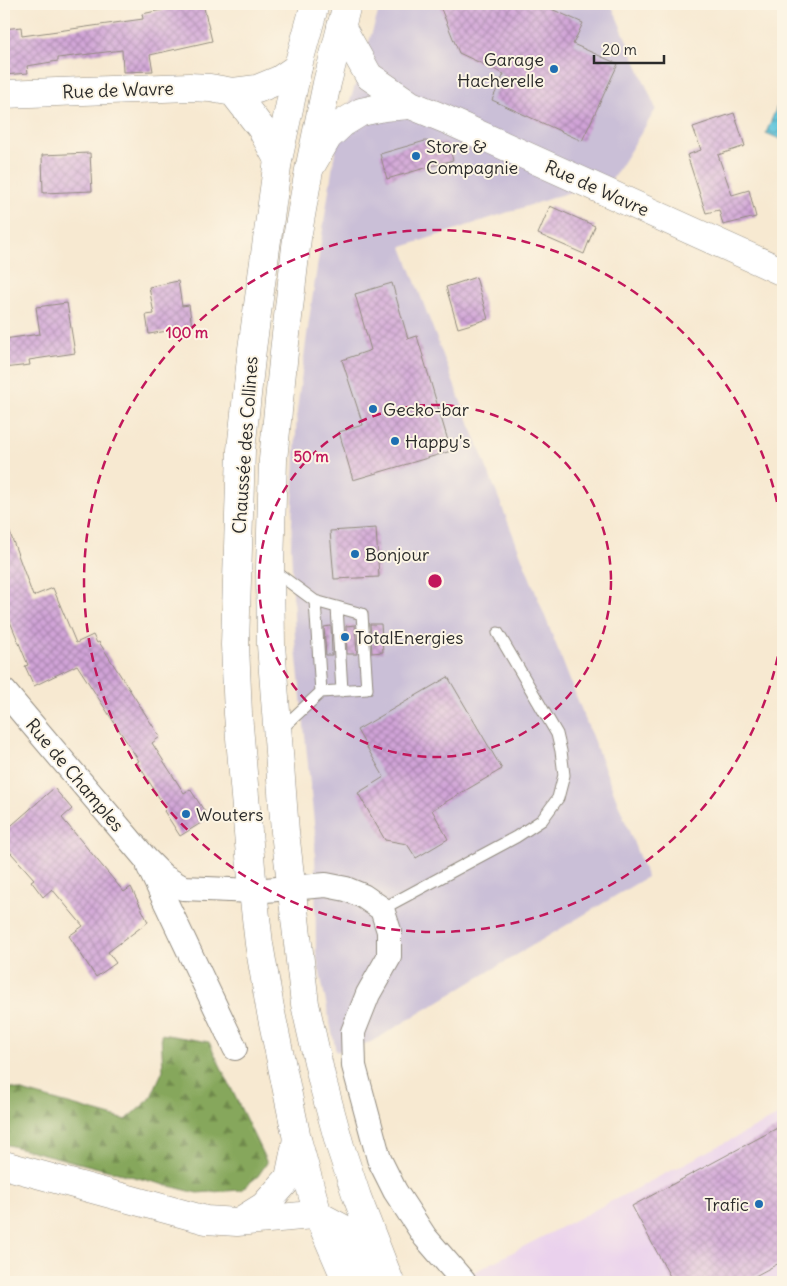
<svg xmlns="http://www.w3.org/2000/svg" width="787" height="1286" font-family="Delius,sans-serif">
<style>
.built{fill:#ead1ed}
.industrial{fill:#cabfd7}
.forest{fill:url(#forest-firs);stroke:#586943}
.water{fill:url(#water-waves);stroke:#447883}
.building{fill:url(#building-cross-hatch)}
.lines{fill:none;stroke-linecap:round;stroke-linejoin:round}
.service-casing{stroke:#918a7e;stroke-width:13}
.minor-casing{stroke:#918a7e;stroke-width:26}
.tertiary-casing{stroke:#918a7e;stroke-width:29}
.secondary-casing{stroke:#918a7e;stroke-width:29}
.motorway-casing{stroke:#918a7e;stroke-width:29}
.service{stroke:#fff;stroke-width:11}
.minor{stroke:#fff;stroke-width:24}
.tertiary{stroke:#fff;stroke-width:28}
.secondary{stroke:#fff;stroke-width:28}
.motorway{stroke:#fff;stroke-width:28}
.ring{fill:none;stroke:#c2185b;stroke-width:2.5;stroke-dasharray:9 6}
.poi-dot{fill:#1f6fb2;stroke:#fcf5e5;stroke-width:2}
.labels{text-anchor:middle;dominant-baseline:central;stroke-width:4;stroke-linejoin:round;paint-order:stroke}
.poi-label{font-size:18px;fill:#2b2b2b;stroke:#fcf5e5;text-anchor:start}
.street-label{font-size:18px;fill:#2b2b2b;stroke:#fcf5e5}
.centre{fill:#c2185b;stroke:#fcf5e5;stroke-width:2.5}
.ring-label{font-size:15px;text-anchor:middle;font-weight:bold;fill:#c2185b;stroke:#fcf5e5;stroke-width:4;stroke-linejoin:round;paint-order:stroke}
</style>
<defs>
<pattern id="forest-firs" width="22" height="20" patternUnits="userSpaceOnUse" patternTransform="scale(1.25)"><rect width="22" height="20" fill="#86a75b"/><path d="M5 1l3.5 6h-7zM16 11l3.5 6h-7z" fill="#6e884b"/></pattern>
<pattern id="water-waves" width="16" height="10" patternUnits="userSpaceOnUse" patternTransform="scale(1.25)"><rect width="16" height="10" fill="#5dc4db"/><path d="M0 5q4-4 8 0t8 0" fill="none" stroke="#4d9fb2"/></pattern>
<pattern id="building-cross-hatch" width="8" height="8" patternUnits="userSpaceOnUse" patternTransform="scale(1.25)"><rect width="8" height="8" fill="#d0a3d7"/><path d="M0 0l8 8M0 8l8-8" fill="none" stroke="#a985af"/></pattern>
</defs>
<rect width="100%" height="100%" fill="#fcf5e5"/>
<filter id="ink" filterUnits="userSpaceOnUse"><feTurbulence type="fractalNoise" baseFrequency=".02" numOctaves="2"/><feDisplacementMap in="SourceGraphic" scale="10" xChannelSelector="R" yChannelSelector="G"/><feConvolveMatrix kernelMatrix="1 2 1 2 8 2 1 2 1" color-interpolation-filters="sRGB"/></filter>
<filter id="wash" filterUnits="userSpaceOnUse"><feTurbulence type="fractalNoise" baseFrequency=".0096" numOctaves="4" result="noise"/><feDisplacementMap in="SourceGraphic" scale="20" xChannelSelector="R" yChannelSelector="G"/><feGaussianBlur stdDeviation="1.12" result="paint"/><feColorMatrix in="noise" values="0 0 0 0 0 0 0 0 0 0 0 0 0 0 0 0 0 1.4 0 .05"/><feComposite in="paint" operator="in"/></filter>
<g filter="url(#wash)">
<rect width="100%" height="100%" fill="#f7e9d1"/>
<!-- built -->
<path class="built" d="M 783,1113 L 783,1282 L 477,1282 L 470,1274 Z"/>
<!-- industrial -->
<path class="industrial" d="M 381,4 L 611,4 L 656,109 L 613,178 L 402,247 L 452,379 L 647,877 L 371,1042 L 336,1052 L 316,953 L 315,832 L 295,639 L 291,546 L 297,410 L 310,313 L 336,145 Z"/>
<!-- forest -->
<path class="forest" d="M 161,1034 L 209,1042 L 267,1163 L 258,1176 L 241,1190 L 197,1193 L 4,1144 L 4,1086 L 126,1120 L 150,1099 L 163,1070 Z"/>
<!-- water -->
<path class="water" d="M 783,100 L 783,132 L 780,139 L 766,133 L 779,102 L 782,102 Z"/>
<g id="blocks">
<!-- building -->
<path class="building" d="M 190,4 L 203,4 L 212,41 L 150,55 L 153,71 L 123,72 L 122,50 L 58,58 L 58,61 L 27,66 L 28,73 L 4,75 L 4,29 L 21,27 L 22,36 L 143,19 L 142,14 Z
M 439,4 L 540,4 L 583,23 L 573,44 L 618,64 L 582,141 L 492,100 L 504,74 L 459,53 Z
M 734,113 L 745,146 L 718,155 L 732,195 L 749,190 L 756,217 L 723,225 L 719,210 L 706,213 L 687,155 L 701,150 L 693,127 Z
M 425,141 L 448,144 L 453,160 L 387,179 L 380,154 Z
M 90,153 L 92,191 L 43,193 L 42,155 Z
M 550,206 L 595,226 L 584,254 L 538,234 Z
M 476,277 L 488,319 L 458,328 L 446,287 Z
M 178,281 L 182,306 L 189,305 L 192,327 L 149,334 L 146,315 L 154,314 L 149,287 Z
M 392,283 L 408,339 L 417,336 L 451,451 L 353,480 L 339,432 L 363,425 L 342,360 L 371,350 L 355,294 Z
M 67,303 L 75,353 L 29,360 L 30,365 L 4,368 L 4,339 L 40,334 L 36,307 Z
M 4,522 L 6,522 L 33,596 L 53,588 L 76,643 L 93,635 L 97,643 L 99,642 L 160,737 L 152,743 L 184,793 L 190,789 L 209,818 L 180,836 L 164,811 L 166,809 L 137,762 L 139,761 L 77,665 L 34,686 L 25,666 L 28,665 L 4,607 Z
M 376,528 L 379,577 L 334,579 L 330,531 Z
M 370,624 L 381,624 L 383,652 L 372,653 Z
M 355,625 L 357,654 L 347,654 L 346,626 Z
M 331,626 L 332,655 L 326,655 L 324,627 Z
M 448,677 L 502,769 L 432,810 L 448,839 L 416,858 L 407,844 L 385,840 L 358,793 L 384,777 L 357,730 Z
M 54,788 L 72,809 L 62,818 L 124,892 L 131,887 L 148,922 L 108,952 L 116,963 L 96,977 L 69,936 L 83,926 L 52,889 L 43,897 L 31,881 L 34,879 L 4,845 L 4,832 Z
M 783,1125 L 783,1261 L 744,1282 L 673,1282 L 632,1206 Z"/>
</g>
</g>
<g filter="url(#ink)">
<use href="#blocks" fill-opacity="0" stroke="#918a7e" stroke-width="1"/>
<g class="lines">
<!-- service casing -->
<g class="service-casing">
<path id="service" d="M 273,570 L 315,601 L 321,692 L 279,731
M 315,601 L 362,614 L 367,689 L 321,692
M 337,607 L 342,691
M 382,909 L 516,837 L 542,820 L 558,798 L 564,775 L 561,751 L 557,734 L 498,633"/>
</g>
<!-- minor casing -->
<g class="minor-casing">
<path id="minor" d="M 4,691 L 146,859 L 164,877 L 183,888 L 253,891 L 326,885 L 346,889 L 363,896 L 382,909 L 389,931 L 389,957 L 368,994 L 353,1032 L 354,1066 L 379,1159 L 395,1191 L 425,1237 L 464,1282
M 149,867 L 235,1048"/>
</g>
<!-- tertiary casing -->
<g class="tertiary-casing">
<path id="tertiary" d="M 341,26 L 369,76 L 411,105 L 445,119 L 783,272
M 233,92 L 261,128 L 278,160
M 4,94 L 189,87 L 210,88 L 233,92 L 257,89 L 279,80 L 298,67
M 311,166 L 328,137 L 343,123 L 361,112 L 384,107 L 411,105"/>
</g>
<!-- secondary casing -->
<g class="secondary-casing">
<path id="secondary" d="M 315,4 L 299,62 L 278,160 L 252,349 L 241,450 L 235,645 L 238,714 L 253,891 L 259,944 L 270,1008 L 297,1139 L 318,1215 L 347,1282
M 347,4 L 327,83 L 309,170 L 297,238 L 284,352 L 273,460 L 270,568 L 271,645 L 285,832 L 305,1004 L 322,1080 L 340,1146 L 357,1197 L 390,1282
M 318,1215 L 344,1229 L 351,1239 L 367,1282"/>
</g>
<!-- motorway casing -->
<g class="motorway-casing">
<path id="motorway" d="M 4,1165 L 206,1220 L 237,1222 L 301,1216 L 318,1215
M 240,1221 L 264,1206 L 289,1178 L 297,1139"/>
</g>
<!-- service -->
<use href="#service" class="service"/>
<!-- minor -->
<use href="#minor" class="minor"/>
<!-- tertiary -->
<use href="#tertiary" class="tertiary"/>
<!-- secondary -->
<use href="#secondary" class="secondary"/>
<!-- motorway -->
<use href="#motorway" class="motorway"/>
</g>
</g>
<!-- distance rings -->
<g class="ring">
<circle cx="435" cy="581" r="176"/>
<path d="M783 627A351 351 0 1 1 783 535"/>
</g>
<!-- markers -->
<g class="poi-dot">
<circle cx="554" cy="69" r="5"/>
<circle cx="416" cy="156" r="5"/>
<circle cx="373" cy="409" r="5"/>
<circle cx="395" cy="441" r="5"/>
<circle cx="355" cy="554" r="5"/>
<circle cx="345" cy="637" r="5"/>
<circle cx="186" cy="814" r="5"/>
<circle cx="759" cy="1204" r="5"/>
</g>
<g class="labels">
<!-- poi labels -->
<g class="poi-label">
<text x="544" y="59" text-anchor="end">Garage<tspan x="544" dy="21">Hacherelle</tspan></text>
<text x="426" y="146">Store &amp;<tspan x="426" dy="21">Compagnie</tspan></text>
<text x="383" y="409">Gecko-bar</text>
<text x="405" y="441">Happy's</text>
<text x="365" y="554">Bonjour</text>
<text x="355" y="637">TotalEnergies</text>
<text x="196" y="814">Wouters</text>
<text x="749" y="1204" text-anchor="end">Trafic</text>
</g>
<!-- street labels -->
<g class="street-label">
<text transform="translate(118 90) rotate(-2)">Rue de Wavre</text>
<text transform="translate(597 188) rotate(24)">Rue de Wavre</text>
<text transform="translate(245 445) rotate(-86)">Chaussée des Collines</text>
<text transform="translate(75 775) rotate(50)">Rue de Champles</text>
</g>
</g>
<circle cx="435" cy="581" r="8" class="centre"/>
<g class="ring-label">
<text x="187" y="338">100 m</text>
<text x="311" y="462">50 m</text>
</g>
<!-- margin -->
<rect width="787" height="1286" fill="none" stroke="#fcf5e5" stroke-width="20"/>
<!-- scale -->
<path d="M594 55v8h70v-8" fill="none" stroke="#2b2b2b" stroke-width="2.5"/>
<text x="602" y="55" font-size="15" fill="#2b2b2b" stroke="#fcf5e5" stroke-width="4" paint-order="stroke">20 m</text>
</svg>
